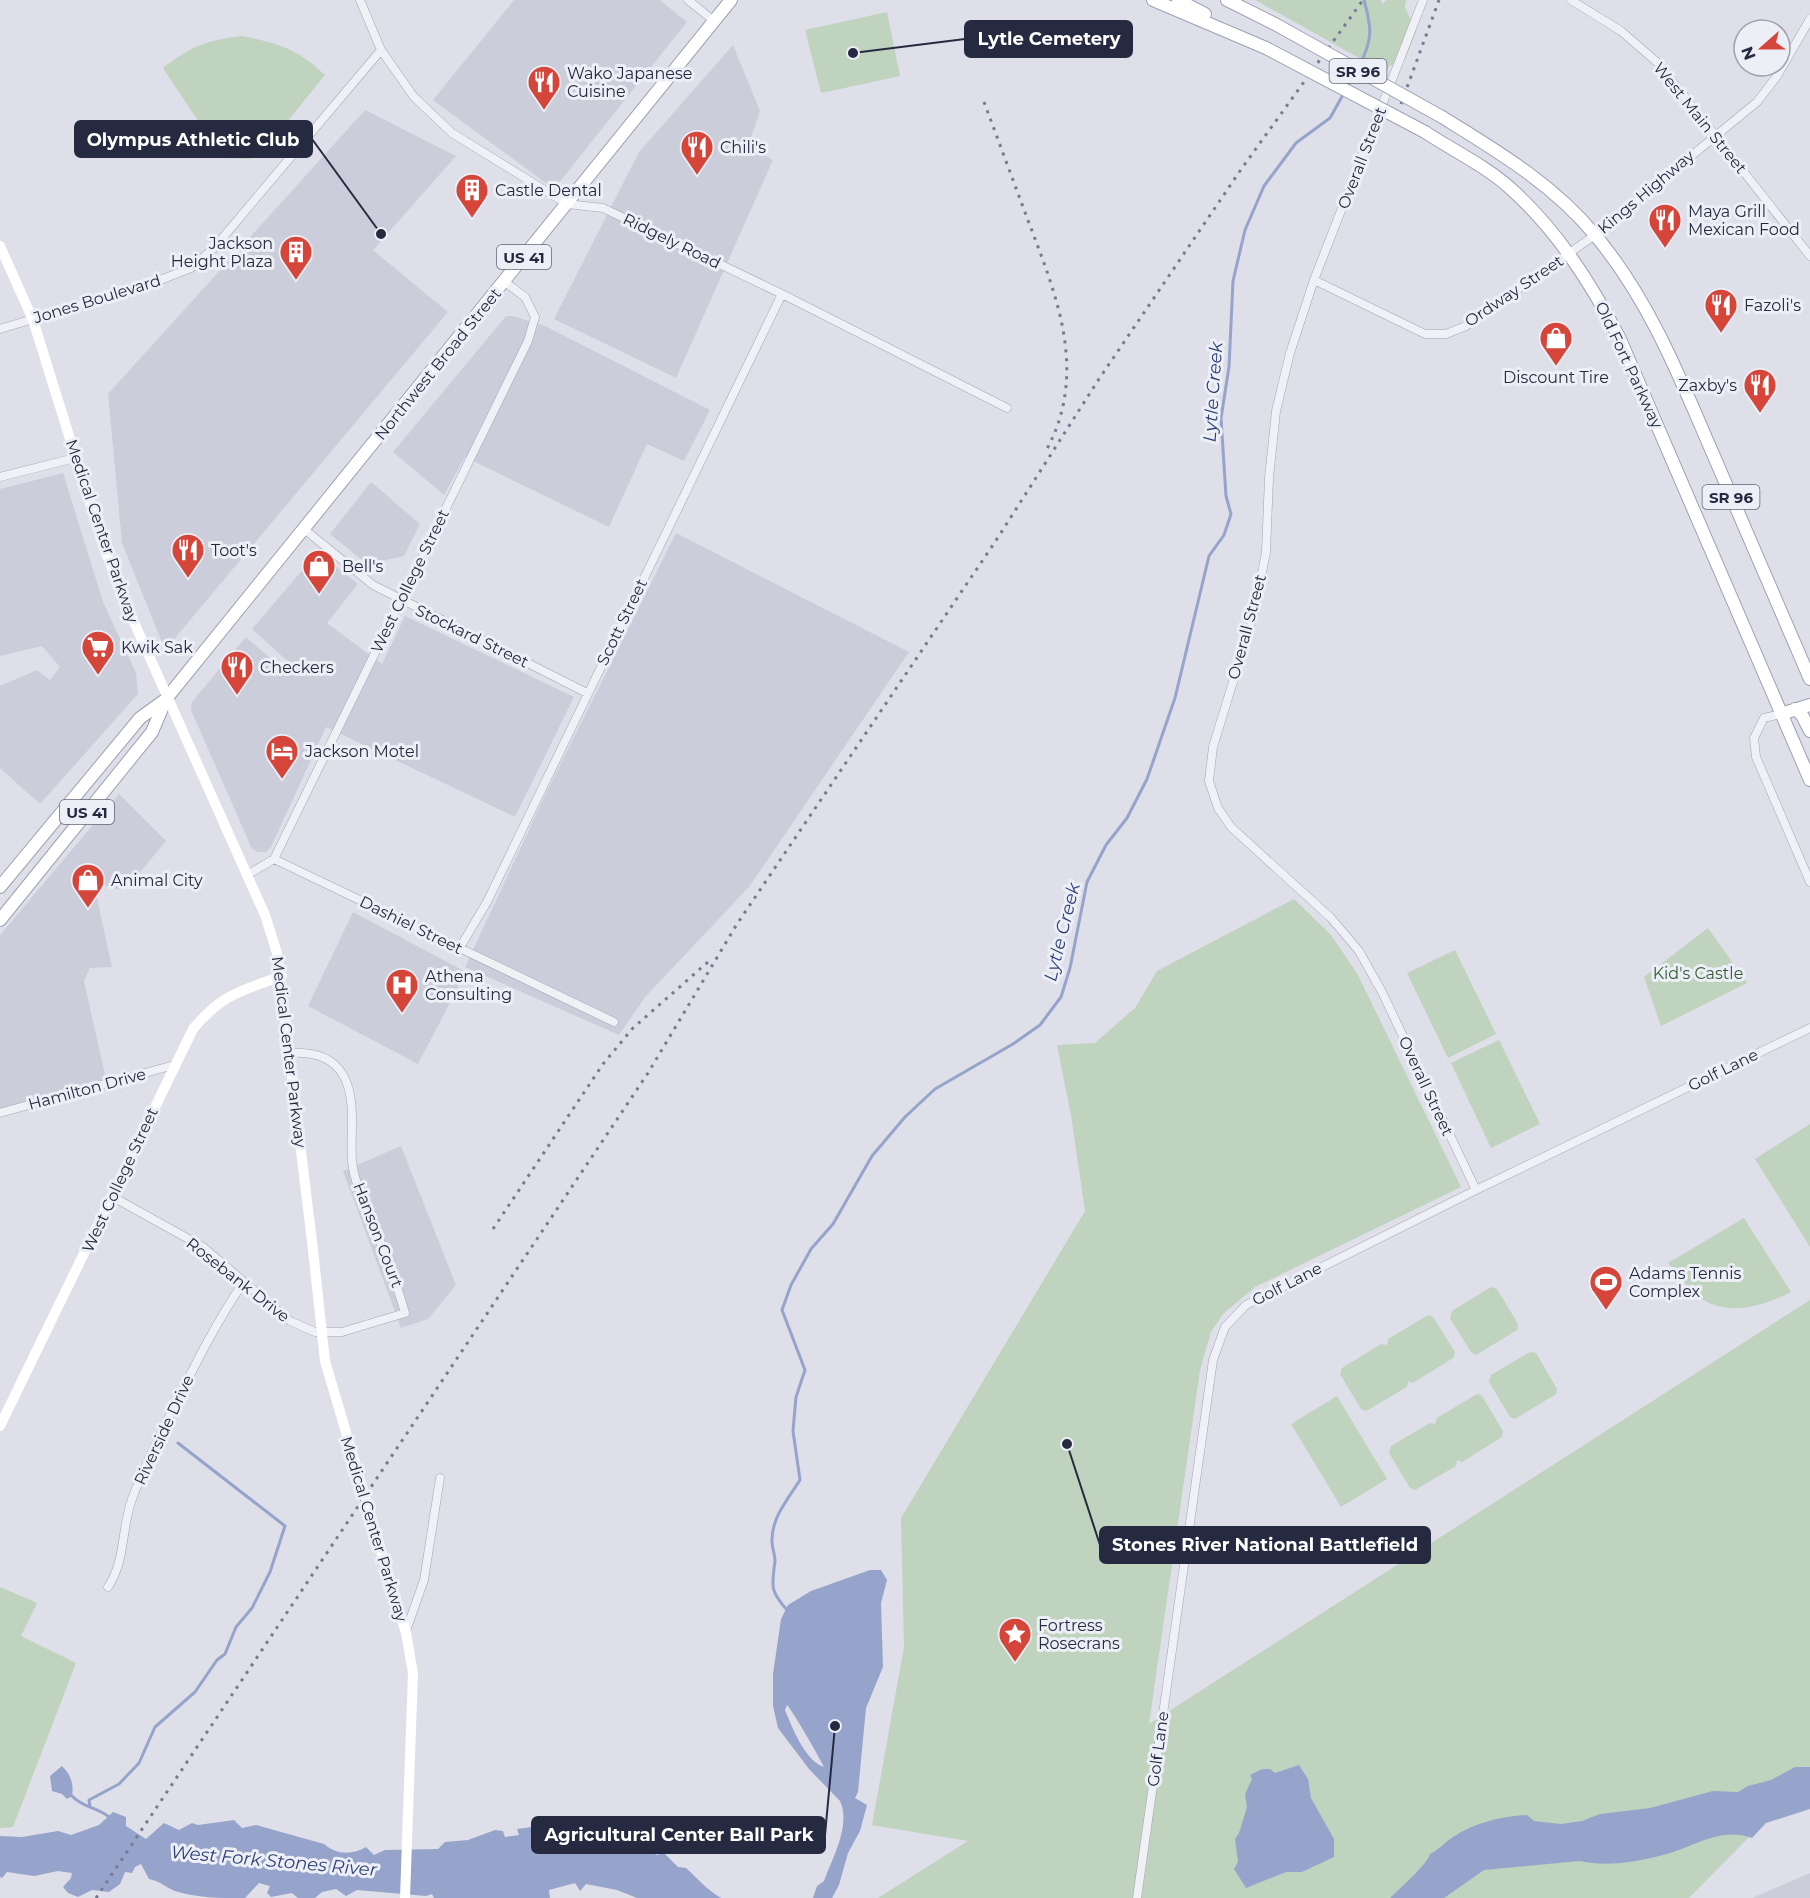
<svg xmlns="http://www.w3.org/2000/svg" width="1810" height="1898" font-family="Montserrat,sans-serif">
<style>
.built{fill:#cbceda}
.green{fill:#bfd3be}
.water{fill:#96a4cb;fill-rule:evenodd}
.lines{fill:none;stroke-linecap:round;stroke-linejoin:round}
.stream{stroke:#96a4cb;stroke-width:3}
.street-casing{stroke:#a3a5b2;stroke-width:9}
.primary-casing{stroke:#9ca1b4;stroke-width:14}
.street{stroke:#f0f1f6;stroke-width:8}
.secondary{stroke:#fff;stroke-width:10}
.primary{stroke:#fff;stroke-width:12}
.rail{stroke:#767b93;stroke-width:3;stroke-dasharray:3 6;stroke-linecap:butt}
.primary-bridge-casing{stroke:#9ca1b4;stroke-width:14;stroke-linecap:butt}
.secondary-bridge{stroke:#fff;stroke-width:10}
.primary-bridge{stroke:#fff;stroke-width:12}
.labels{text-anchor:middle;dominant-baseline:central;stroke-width:6;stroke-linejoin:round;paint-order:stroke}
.shield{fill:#edeff6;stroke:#626577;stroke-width:1.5}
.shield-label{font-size:15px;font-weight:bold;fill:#262a40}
.poi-label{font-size:16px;fill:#262a40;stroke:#edeff6;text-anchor:start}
.street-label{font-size:16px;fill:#262a40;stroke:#edeff6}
.park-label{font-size:16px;fill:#335c34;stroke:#edeff6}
.water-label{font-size:18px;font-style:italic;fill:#2e3f76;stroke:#edeff6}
.leader{fill:none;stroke:#262a40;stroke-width:2}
.callout-dot{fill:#262a40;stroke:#edeff6;stroke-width:2}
.callout{fill:#262a40;stroke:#262a40;stroke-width:2}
.callout-label{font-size:18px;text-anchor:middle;font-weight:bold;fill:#fff}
</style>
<rect width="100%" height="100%" fill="#dedfe8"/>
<!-- built -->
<path class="built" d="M 514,0 L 660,0 L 687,22 L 554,189 L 433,100 Z
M 733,45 L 760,111 L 748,146 L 773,160 L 676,378 L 554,319 L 639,152 Z
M 365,110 L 456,156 L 373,250 L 448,312 L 165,650 L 122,543 L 108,394 Z
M 506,316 L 513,316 L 545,326 L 710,410 L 684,461 L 647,444 L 609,527 L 465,457 L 444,495 L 393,452 Z
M 63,473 L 103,602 L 136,673 L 138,694 L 40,804 L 0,768 L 0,686 L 37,670 L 50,680 L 60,667 L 42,646 L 0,656 L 0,489 Z
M 371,482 L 420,524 L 404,556 L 367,564 L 330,534 Z
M 676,533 L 909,652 L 749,887 L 646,996 L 619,1035 L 465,967 L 547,791 Z
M 318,552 L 358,584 L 327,623 L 382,664 L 405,616 L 574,697 L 515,817 L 326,727 L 271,847 L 266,852 L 258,852 L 252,849 L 191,710 L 192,702 L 246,637 L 289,675 L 294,667 L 252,629 Z
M 119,794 L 166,841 L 126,889 L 111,889 L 102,883 L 95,889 L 112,967 L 90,968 L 84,981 L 106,1079 L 0,1109 L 0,935 Z
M 353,912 L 466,972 L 418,1064 L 308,1006 Z
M 401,1146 L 456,1285 L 428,1319 L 401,1328 L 343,1171 Z
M 1810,1873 L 1810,1898 L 1752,1898 Z"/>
<!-- green -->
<path class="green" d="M 1255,0 L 1381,0 L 1382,4 L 1387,0 L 1406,0 L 1405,7 L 1416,32 L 1405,59 L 1389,66 L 1386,73 Z
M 887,12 L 900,76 L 821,93 L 805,30 Z
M 242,36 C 278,43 298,49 325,75 L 278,133 L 250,159 L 229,158 L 205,131 L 163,68 C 191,46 208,40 242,36 Z
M 1294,899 L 1331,935 L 1358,975 L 1461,1187 L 1255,1287 L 1223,1314 L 1211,1332 L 1200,1370 L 1149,1724 L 1810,1300 L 1810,1775 L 1689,1898 L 878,1898 L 968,1841 L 872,1825 L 904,1647 L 901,1518 L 1085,1211 L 1071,1115 L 1057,1045 L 1095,1043 L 1135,1008 L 1157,971 Z
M 1708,928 L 1747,983 L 1661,1026 L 1644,977 Z
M 1455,950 L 1496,1034 L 1448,1058 L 1407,973 Z
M 1499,1040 L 1540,1124 L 1491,1148 L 1451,1063 Z
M 1810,1124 L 1810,1247 L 1755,1159 Z
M 1744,1218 L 1791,1292 C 1767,1304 1736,1315 1709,1303 C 1693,1295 1679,1276 1668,1263 Z
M 1491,1287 L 1497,1289 L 1518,1324 L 1517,1330 L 1476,1355 L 1471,1352 L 1450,1318 L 1452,1311 Z
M 1428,1315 L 1433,1317 L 1455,1352 L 1453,1358 L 1413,1383 L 1408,1381 L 1407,1387 L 1366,1411 L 1361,1409 L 1340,1374 L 1342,1368 L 1381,1344 L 1387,1345 L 1388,1339 Z
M 1530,1352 L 1536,1353 L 1557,1389 L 1556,1394 L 1515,1419 L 1510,1417 L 1489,1382 L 1491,1375 Z
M 1477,1394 L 1482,1396 L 1503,1431 L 1502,1437 L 1462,1462 L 1457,1460 L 1456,1466 L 1415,1490 L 1410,1488 L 1389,1453 L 1391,1446 L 1430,1423 L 1435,1424 L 1437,1418 Z
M 1337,1396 L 1387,1479 L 1341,1507 L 1291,1424 Z
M 0,1587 L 37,1603 L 21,1636 L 76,1663 L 13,1827 L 0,1828 Z"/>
<!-- water -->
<path class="water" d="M 870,1570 L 881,1570 L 887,1580 L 881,1603 L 883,1667 L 866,1708 L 858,1792 L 855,1798 L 867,1805 L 860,1831 L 848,1853 L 839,1885 L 832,1898 L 813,1898 L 817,1886 L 824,1881 C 833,1857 851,1825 840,1801 L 809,1769 L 778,1728 L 773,1706 L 773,1674 L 781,1619 L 788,1605 L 811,1591 ZM 787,1705 C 791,1708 821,1760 824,1767 C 805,1761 792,1727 785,1710 Z
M 1299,1765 L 1308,1779 L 1311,1798 L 1334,1839 L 1334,1857 L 1302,1872 L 1286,1872 L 1246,1888 L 1234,1869 L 1238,1862 L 1235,1839 L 1239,1833 L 1247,1807 L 1245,1794 L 1252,1779 L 1250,1775 L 1262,1769 L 1270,1769 L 1275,1773 Z
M 62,1766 C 71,1775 74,1784 72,1796 L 67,1799 L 62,1794 L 52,1791 L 50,1776 Z
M 1795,1767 L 1810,1767 L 1810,1809 L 1766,1823 L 1752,1838 C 1719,1826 1693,1848 1663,1855 C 1636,1862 1607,1867 1580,1861 L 1484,1870 L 1444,1898 L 1390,1898 C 1400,1888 1427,1865 1430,1854 C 1440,1849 1445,1842 1453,1837 C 1474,1823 1502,1816 1527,1815 L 1534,1821 L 1561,1824 L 1582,1821 L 1600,1814 L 1650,1808 L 1713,1791 L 1738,1792 L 1748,1786 L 1771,1780 Z
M 113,1812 L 126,1817 L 126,1826 L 146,1839 L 164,1823 L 179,1830 L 192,1823 L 198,1825 L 234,1820 L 242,1828 L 256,1825 L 324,1844 C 336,1855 353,1855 366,1847 L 374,1855 L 385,1850 L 438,1849 L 445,1842 L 468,1840 L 495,1830 L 503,1831 L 505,1837 L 519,1835 L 517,1829 C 530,1828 542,1824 554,1823 C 564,1822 571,1829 581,1829 C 586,1829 590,1826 594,1826 C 611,1824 639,1828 652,1839 L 652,1849 L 656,1855 L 664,1853 L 678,1867 L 686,1868 C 697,1878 707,1890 721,1898 L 637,1898 L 617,1890 L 586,1884 L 580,1891 L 575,1883 L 549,1890 L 550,1898 L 434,1898 L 432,1894 L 426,1896 L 357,1890 L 346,1896 L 336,1889 L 322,1892 L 315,1898 L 298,1898 L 292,1893 L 271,1897 L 267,1893 L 270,1886 L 259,1883 L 245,1898 C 221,1898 196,1898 175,1891 C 165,1887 160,1881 149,1879 L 141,1864 L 135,1867 L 132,1873 L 125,1872 L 120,1884 L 109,1892 L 92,1890 L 78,1897 L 68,1893 L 63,1887 L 71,1878 L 72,1873 L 58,1871 L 34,1876 L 7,1872 L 2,1878 L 0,1877 L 0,1836 L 22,1837 L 58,1831 L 71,1835 L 99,1825 Z"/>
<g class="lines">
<!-- stream -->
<path class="stream" d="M 1359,66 C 1373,40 1372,28 1364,0
M 1347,87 L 1356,72
M 788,1611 C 769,1590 772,1586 775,1561 C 775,1554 772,1548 772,1542 C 771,1518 788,1499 800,1480 L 793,1431 L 796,1397 L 805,1370 L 782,1310 L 791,1285 L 811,1249 L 833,1224 L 872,1156 L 905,1117 L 935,1089 L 1013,1044 L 1040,1025 L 1061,997 L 1070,968 L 1087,882 L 1106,845 L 1127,818 L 1147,779 L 1175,698 L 1209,556 L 1224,535 L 1231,514 L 1226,496 L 1221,418 L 1229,367 L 1233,281 L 1245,230 L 1264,186 L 1296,143 L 1330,118 L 1344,93
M 72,1796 C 83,1808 97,1807 109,1817
M 90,1807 L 89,1800 L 119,1784 L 139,1763 L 155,1727 L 195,1692 L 217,1660 L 225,1654 L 236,1627 L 252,1608 L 270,1572 L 285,1526 L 178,1443"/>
<!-- street casing -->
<g class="street-casing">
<path id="street" d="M 360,0 L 381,50 L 414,97 L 452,133 L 567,204 L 603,208 L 782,294 L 1007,408
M 688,0 L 714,21
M 1423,0 L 1314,280 L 1290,353 L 1276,411 L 1269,478 L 1266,552 L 1255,610 L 1213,747 L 1209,781 L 1218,808 L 1231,827 L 1331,918 L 1359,951 L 1382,992 L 1476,1190
M 1571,0 L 1621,31 L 1658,63 L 1810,256
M 1314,280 L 1425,334 L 1446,334 L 1466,326 L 1595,235 L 1757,102 L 1777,76 L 1810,19
M 0,329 L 150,284 L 191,268 L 214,248 L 381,50
M 0,477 L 75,458
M 304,529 L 373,585 L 587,693
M 1781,714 L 1764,718 L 1754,738 L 1756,757 L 1810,882
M 274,859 L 614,1022
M 247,875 L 274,859 L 528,341 L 535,317 L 525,297 L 505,282
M 459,949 L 487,902 L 782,294
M 0,1113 L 174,1065
M 113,1197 L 203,1247 L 290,1321 L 315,1332 L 342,1332 L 405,1313 C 396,1280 383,1249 371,1218 C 363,1200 354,1181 352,1161 C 350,1134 357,1099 343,1075 C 332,1056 311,1052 291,1053
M 108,1587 C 126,1560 121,1529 132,1499 C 144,1466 160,1435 176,1403 C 197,1361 217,1321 243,1283
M 406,1631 L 424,1580 L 440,1478
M 1137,1898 L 1213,1360 L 1225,1327 L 1246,1305 L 1476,1190 L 1810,1028"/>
</g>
<!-- primary casing -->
<g class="primary-casing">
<path id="primary" d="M 1153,0 L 1266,48
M 1178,0 L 1205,14
M 1227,0 L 1275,24
M 1442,117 C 1497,151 1553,184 1595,235 C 1649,299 1680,378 1713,454 C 1745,529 1777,604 1810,679
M 1425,132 C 1452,150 1486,166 1510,188 C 1557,230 1590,282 1619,337 L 1810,780
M 1795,709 L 1802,715 L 1810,731
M 1781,714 L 1810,705
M 0,887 L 140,718 L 165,700
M 0,920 L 152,732 L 166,699 L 731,0"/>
</g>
<!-- street -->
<use href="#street" class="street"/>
<!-- secondary -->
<path class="secondary" d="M 0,246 L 33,320 L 104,548 L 129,611 L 265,915 L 277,953 L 313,1250
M 0,1426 L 193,1029 C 222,994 241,991 282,976
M 379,1544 L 406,1633 L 413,1673 L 405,1898"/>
<!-- primary -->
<use href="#primary" class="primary"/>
<!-- rail -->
<path class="rail" d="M 984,102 C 999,142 1014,183 1029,223 C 1057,297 1088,372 1047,449
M 1401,104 L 1439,0
M 493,1229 L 603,1064 L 633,1028 L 708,962
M 96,1898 L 648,1073 L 737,924 L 995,542 L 1099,379 L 1242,168 L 1363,0"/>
<!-- primary-bridge casing -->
<g class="primary-bridge-casing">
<path id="primary-bridge" d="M 1275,24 L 1442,117
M 1266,48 L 1425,132"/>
</g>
<!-- secondary-bridge -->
<path class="secondary-bridge" d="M 313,1250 L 325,1361 L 379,1544"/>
<!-- primary-bridge -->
<use href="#primary-bridge" class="primary-bridge"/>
</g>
<!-- icons -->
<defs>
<g id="restaurant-pin" transform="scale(1.725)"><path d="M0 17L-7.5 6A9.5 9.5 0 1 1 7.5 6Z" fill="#d5453a" stroke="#edeff6"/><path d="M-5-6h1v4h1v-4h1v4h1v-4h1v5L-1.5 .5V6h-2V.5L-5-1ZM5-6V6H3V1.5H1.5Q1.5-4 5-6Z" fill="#fff"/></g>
<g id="building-pin" transform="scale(1.725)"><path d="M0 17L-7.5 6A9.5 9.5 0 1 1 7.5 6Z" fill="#d5453a" stroke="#edeff6"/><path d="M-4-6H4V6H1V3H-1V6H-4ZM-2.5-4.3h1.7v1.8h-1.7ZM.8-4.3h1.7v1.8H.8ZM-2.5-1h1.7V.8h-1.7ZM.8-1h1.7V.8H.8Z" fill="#fff"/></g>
<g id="shop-pin" transform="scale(1.725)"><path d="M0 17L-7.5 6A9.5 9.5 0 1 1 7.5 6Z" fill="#d5453a" stroke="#edeff6"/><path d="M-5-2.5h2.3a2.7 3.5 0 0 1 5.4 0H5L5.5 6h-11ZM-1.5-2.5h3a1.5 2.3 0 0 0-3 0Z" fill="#fff"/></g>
<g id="supermarket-pin" transform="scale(1.725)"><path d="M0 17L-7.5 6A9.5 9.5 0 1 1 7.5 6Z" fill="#d5453a" stroke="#edeff6"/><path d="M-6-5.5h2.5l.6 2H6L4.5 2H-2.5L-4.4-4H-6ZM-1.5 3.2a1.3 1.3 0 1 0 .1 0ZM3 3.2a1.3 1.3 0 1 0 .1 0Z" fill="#fff"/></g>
<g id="hotel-pin" transform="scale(1.725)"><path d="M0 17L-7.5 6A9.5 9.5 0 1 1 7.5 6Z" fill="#d5453a" stroke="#edeff6"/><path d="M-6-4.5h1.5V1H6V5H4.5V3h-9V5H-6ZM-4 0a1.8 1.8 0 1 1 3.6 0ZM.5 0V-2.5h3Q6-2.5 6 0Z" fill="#fff"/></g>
<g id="hospital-pin" transform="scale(1.725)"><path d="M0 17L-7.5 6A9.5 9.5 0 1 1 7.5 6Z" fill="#d5453a" stroke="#edeff6"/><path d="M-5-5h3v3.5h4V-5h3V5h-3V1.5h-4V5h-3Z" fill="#fff"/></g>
<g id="stadium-pin" transform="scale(1.725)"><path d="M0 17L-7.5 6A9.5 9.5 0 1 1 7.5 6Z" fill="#d5453a" stroke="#edeff6"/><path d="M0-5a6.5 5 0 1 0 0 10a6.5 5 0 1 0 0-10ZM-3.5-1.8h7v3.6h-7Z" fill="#fff"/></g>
<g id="sight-pin" transform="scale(1.725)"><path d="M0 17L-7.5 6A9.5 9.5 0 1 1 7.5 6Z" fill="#d5453a" stroke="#edeff6"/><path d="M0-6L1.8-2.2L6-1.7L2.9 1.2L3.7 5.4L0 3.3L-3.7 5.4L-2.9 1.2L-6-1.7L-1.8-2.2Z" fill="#fff"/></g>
</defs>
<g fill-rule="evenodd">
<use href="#restaurant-pin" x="544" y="82"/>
<use href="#restaurant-pin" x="697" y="147"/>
<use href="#building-pin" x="472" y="190"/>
<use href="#restaurant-pin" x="1665" y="220"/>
<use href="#building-pin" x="296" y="252"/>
<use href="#restaurant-pin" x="1721" y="305"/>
<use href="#shop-pin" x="1556" y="338"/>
<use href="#restaurant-pin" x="1760" y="385"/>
<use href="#restaurant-pin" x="188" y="550"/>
<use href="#shop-pin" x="319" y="566"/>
<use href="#supermarket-pin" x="98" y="647"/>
<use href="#restaurant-pin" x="237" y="667"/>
<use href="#hotel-pin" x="282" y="751"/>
<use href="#shop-pin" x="88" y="880"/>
<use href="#hospital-pin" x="402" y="985"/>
<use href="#stadium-pin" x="1606" y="1282"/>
<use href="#sight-pin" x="1015" y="1634"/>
</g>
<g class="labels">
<!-- shield labels -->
<g class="shield">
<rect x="1329.5" y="59" width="57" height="24" rx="4.5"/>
<rect x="497" y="245" width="54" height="24" rx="4.5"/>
<rect x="1702.5" y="485" width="57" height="24" rx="4.5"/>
<rect x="60" y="800" width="54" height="24" rx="4.5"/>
</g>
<g class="shield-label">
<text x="1358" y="71">SR 96</text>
<text x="524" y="257">US 41</text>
<text x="1731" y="497">SR 96</text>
<text x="87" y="812">US 41</text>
</g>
<!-- poi labels -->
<g class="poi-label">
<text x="567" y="73">Wako Japanese<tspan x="567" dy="18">Cuisine</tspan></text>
<text x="720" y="147">Chili's</text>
<text x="495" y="190">Castle Dental</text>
<text x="1688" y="211">Maya Grill<tspan x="1688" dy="18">Mexican Food</tspan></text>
<text x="273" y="243" text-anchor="end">Jackson<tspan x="273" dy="18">Height Plaza</tspan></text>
<text x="1744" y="305">Fazoli's</text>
<text x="1556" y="377" text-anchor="middle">Discount Tire</text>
<text x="1737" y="385" text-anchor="end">Zaxby's</text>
<text x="211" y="550">Toot's</text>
<text x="342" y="566">Bell's</text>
<text x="121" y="647">Kwik Sak</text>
<text x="260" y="667">Checkers</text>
<text x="305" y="751">Jackson Motel</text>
<text x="111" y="880">Animal City</text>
<text x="425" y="976">Athena<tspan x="425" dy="18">Consulting</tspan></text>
<text x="1629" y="1273">Adams Tennis<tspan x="1629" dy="18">Complex</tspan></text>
<text x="1038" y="1625">Fortress<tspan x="1038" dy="18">Rosecrans</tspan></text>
</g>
<!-- street labels -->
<g class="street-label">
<text transform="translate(1700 118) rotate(51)">West Main Street</text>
<text transform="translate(1362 158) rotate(-69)">Overall Street</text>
<text transform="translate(1646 192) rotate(-40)">Kings Highway</text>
<text transform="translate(672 241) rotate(26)">Ridgely Road</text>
<text transform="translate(1514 291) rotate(-34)">Ordway Street</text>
<text transform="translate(97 299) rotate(-17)">Jones Boulevard</text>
<text transform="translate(438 364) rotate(-51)">Northwest Broad Street</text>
<text transform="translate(1629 365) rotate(65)">Old Fort Parkway</text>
<text transform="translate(102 531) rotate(71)">Medical Center Parkway</text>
<text transform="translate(410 581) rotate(-64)">West College Street</text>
<text transform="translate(622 622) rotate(-64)">Scott Street</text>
<text transform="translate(1247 627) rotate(-75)">Overall Street</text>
<text transform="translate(472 636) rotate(26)">Stockard Street</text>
<text transform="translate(411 925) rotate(26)">Dashiel Street</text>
<text transform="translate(289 1052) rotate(83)">Medical Center Parkway</text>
<text transform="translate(1723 1070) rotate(-26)">Golf Lane</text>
<text transform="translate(1426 1086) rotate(65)">Overall Street</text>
<text transform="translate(87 1089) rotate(-15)">Hamilton Drive</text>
<text transform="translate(120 1180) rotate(-65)">West College Street</text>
<text transform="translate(378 1235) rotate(69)">Hanson Court</text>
<text transform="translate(238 1280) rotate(38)">Rosebank Drive</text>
<text transform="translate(1287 1284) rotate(-27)">Golf Lane</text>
<text transform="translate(164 1430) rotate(-65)">Riverside Drive</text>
<text transform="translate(374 1529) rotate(73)">Medical Center Parkway</text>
<text transform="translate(1158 1749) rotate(-82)">Golf Lane</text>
</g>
<!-- park labels -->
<g class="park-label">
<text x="1698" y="973">Kid's Castle</text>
</g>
<!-- water labels -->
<g class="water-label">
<text transform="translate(1213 392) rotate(-86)">Lytle Creek</text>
<text transform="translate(1062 932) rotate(-76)">Lytle Creek</text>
<text transform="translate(274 1861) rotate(5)">West Fork Stones River</text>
</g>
</g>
<!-- callouts -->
<path class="leader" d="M853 53L965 39M381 234L312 139M1067 1444L1100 1545M835 1726L825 1835"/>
<g class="callout-dot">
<circle cx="853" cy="53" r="6"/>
<circle cx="381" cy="234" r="6"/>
<circle cx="1067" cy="1444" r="6"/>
<circle cx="835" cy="1726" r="6"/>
</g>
<g class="callout">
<rect x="965" y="21" width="167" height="36" rx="6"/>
<rect x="75" y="121" width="237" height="36" rx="6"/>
<rect x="1100" y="1527" width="330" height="36" rx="6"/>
<rect x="532" y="1817" width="293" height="36" rx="6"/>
</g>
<g class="callout-label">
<text x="1049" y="45">Lytle Cemetery</text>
<text x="193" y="146">Olympus Athletic Club</text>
<text x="1265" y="1551">Stones River National Battlefield</text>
<text x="679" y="1841">Agricultural Center Ball Park</text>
</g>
<!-- north arrow -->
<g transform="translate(1762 48) rotate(249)"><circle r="28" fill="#edeff6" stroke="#9da0ad" stroke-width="1.5"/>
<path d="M0-4.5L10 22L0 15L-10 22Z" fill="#d5453a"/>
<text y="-9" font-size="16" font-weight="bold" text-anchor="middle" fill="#262a40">N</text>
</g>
</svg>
